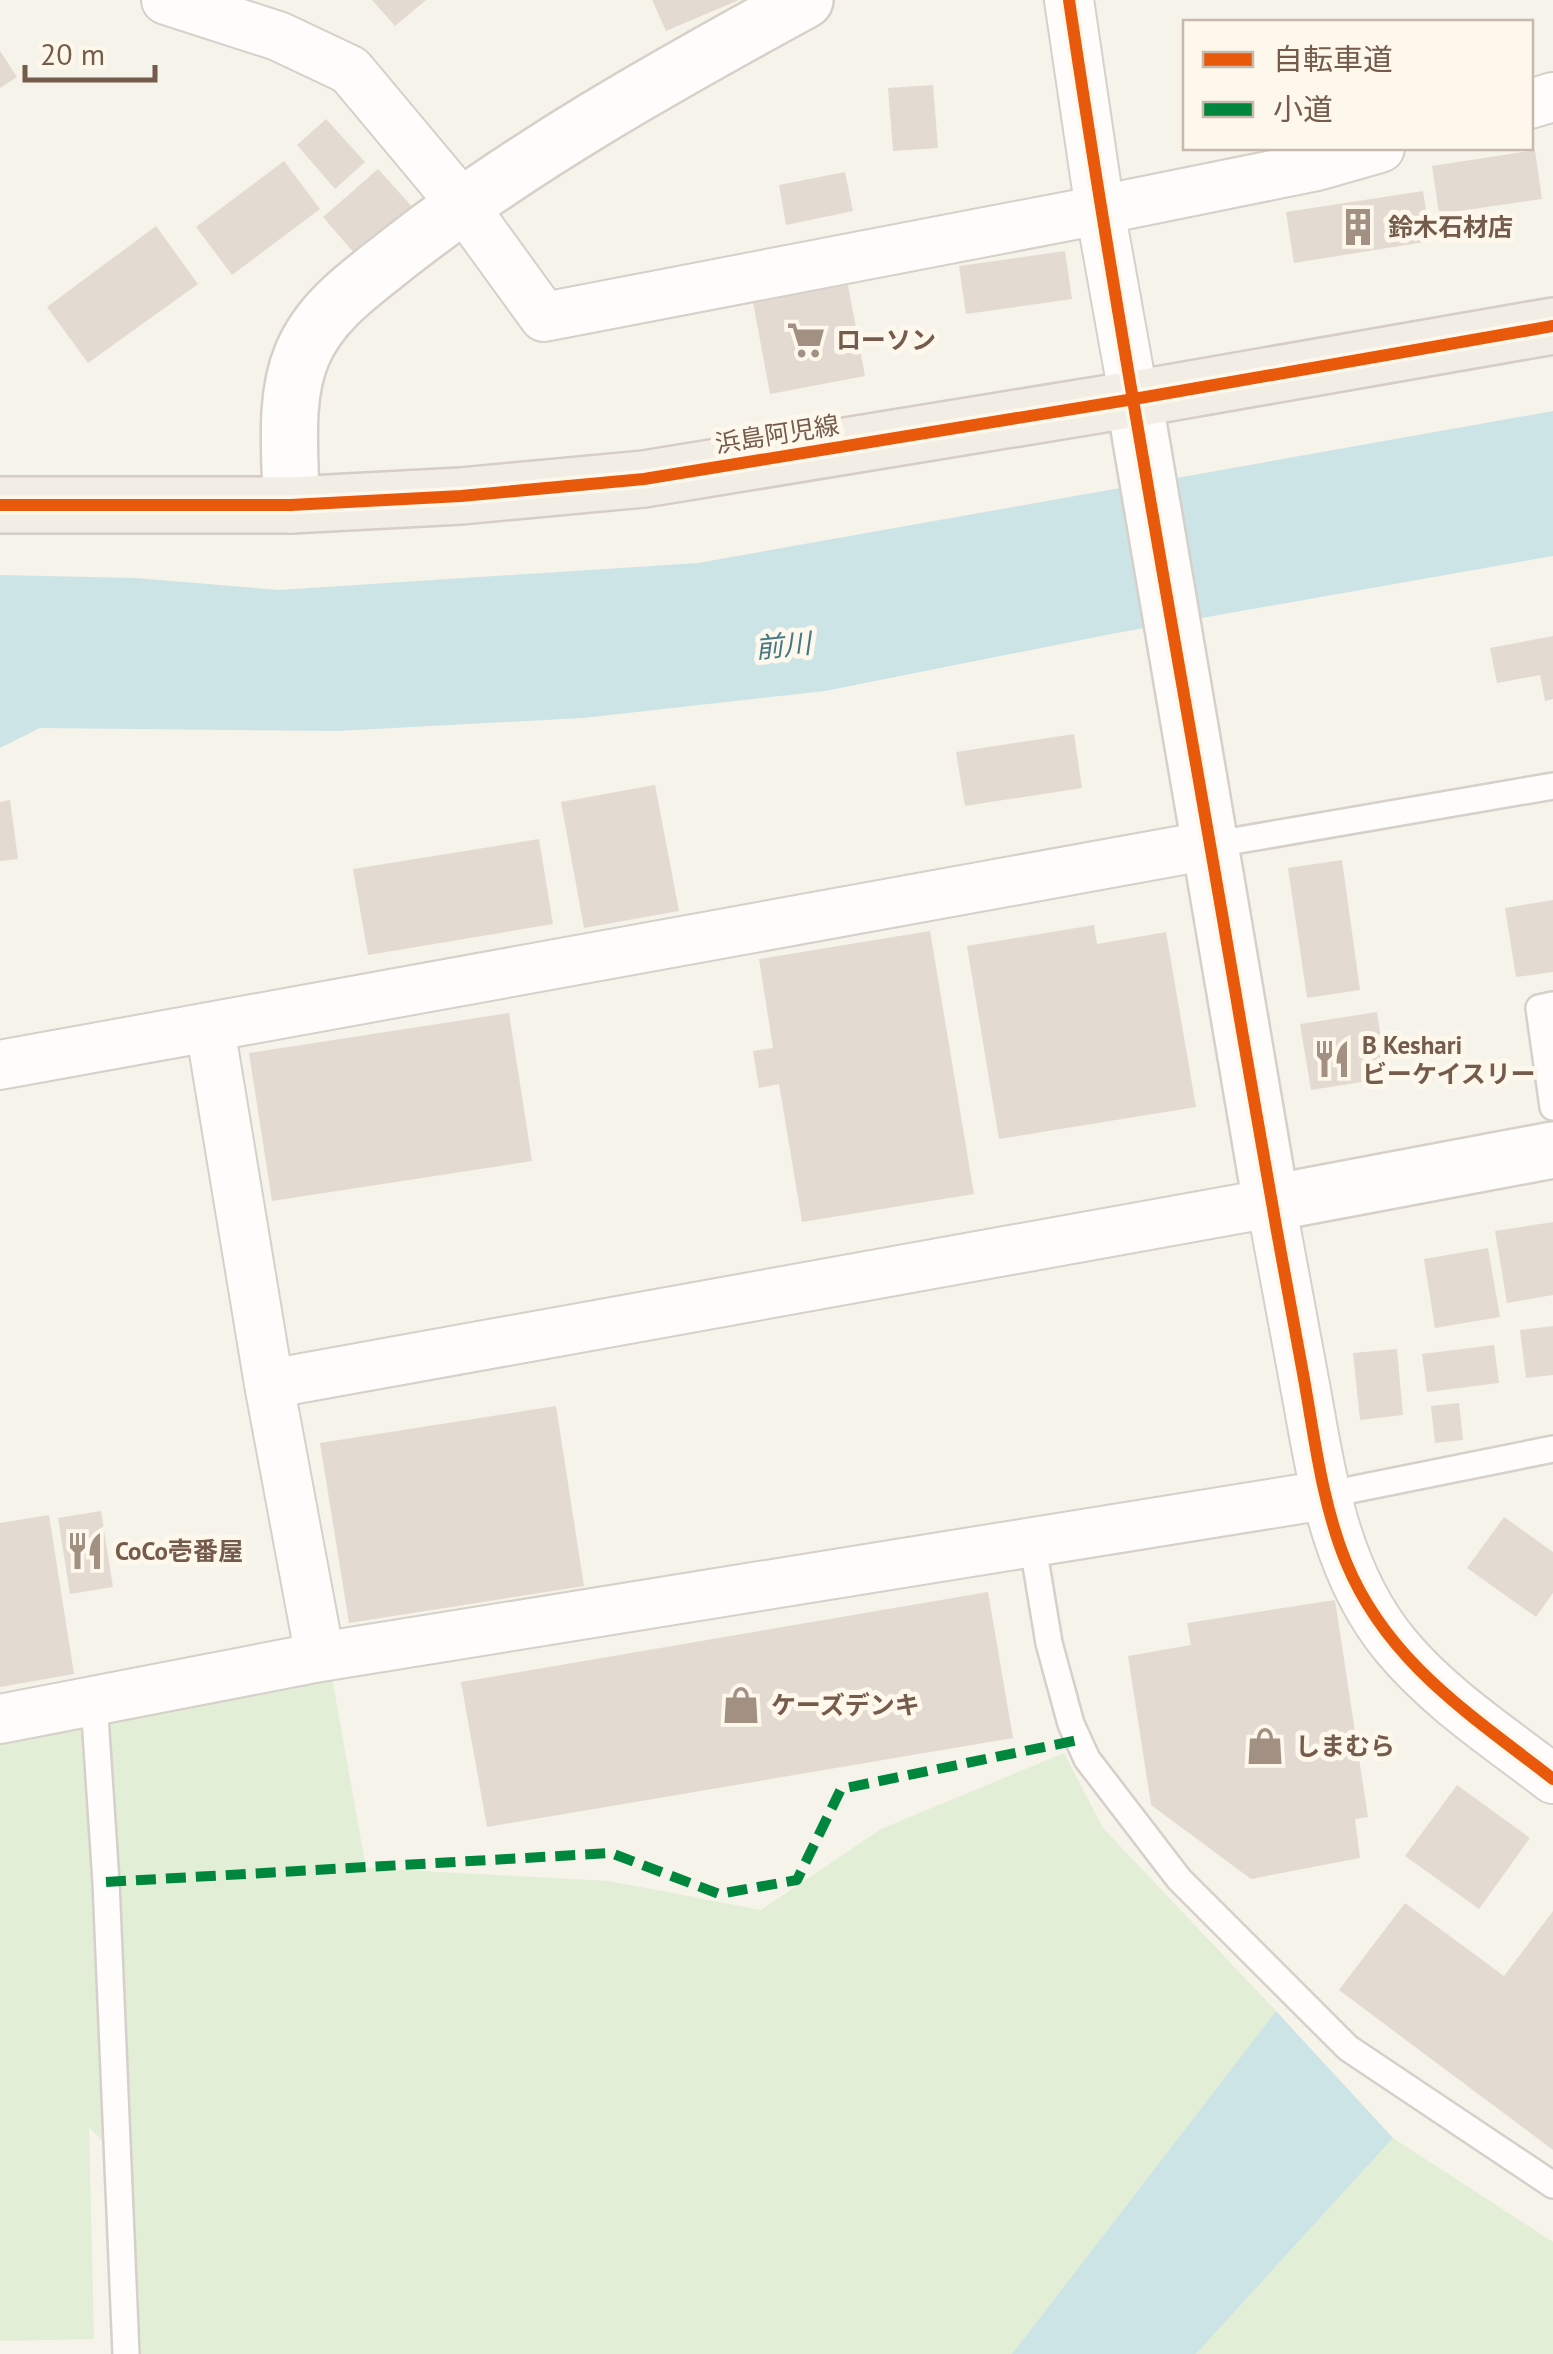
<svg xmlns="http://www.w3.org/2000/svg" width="1553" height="2354" font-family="'PT Sans','Noto Sans JP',sans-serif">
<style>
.green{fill:#e2eed6}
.water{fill:#cde4e6}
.building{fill:#e3dbd2}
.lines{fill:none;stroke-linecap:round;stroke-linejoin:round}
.lane-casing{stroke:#d5d0c9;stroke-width:30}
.street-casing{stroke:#d5d0c9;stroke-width:52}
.secondary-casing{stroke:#d6d0c9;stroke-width:60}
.primary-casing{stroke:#d5cdc6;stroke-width:60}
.lane{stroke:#fefdfc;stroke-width:25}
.street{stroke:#fefdfc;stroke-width:48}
.secondary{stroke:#fefdfc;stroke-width:55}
.primary{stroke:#f2eee5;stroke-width:55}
.quiet{stroke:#00873e;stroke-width:10;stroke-dasharray:20 10;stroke-linecap:butt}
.cycleway-casing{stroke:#fef8ec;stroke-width:19}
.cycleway{stroke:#e8590c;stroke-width:12}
.labels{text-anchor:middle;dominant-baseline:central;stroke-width:10;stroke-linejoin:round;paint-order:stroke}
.poi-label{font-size:25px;font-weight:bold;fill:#745b4b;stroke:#fef8ec;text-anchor:start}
.street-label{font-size:25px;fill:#745b4b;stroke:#fef8ec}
.water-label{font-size:28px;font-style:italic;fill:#467986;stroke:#fef8ec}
</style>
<rect width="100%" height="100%" fill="#f6f3eb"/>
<!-- green -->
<path class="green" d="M 332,1678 L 366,1868 L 609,1881 L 761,1910 L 881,1829 L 1064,1753 L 1103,1828 L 1276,2011 L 1012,2354 L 115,2354 L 102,2141 L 89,2127 L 94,2339 L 0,2341 L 0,1729 Z
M 1393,2138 L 1553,2242 L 1553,2354 L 1196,2354 Z"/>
<!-- water -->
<path class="water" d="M 1553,411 L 1553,556 L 1111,634 L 825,691 L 583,718 L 338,731 L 40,728 L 0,748 L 0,575 L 135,578 L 279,590 L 698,563 Z
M 1276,2011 L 1393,2138 L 1196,2354 L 1012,2354 Z"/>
<!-- building -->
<path class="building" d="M 372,0 L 426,0 L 395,26 Z
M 652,0 L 739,0 L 666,31 Z
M 0,51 L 17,77 L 0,88 Z
M 933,85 L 938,148 L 893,151 L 888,88 Z
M 326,119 L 365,162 L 335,189 L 297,145 Z
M 1535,150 L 1542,199 L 1439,214 L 1432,166 Z
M 284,161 L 320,209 L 232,275 L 196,227 Z
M 378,169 L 417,212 L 361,261 L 323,217 Z
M 845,172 L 853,211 L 786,225 L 779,185 Z
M 1423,191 L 1431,241 L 1294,263 L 1286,212 Z
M 156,226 L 198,284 L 88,363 L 47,307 Z
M 1065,251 L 1072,299 L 966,314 L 959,266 Z
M 848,285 L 865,376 L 770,394 L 753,302 Z
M 1553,636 L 1553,699 L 1545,701 L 1540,675 L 1497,683 L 1490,648 Z
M 1074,734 L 1082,788 L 965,806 L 956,752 Z
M 655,785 L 679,911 L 584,928 L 561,802 Z
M 10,800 L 18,859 L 0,861 L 0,802 Z
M 539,839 L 553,924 L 368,955 L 353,869 Z
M 1342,860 L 1360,990 L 1307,998 L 1288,868 Z
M 1553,900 L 1553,972 L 1516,977 L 1505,908 Z
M 1094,925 L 1097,944 L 1166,932 L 1196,1107 L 999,1139 L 967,946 Z
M 930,931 L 974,1194 L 802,1222 L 779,1084 L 759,1088 L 753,1051 L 773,1048 L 759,959 Z
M 1377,1012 L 1387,1078 L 1311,1090 L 1300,1024 Z
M 509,1013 L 532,1161 L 272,1201 L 249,1053 Z
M 1553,1222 L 1553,1295 L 1507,1303 L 1495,1231 Z
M 1488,1248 L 1500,1317 L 1435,1328 L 1424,1259 Z
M 1553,1326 L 1553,1375 L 1526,1378 L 1520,1330 Z
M 1494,1345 L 1499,1383 L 1427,1392 L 1422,1354 Z
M 1397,1349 L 1403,1415 L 1360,1420 L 1353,1353 Z
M 1459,1403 L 1463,1440 L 1435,1443 L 1431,1406 Z
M 556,1406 L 584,1586 L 349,1623 L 320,1443 Z
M 101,1511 L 113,1587 L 70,1594 L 58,1518 Z
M 49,1515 L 74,1674 L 0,1687 L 0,1523 Z
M 1504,1517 L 1553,1552 L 1553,1593 L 1536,1617 L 1467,1568 Z
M 988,1592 L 1013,1738 L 487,1827 L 461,1682 Z
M 1335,1600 L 1368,1817 L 1355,1819 L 1360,1858 L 1251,1879 L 1151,1805 L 1128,1656 L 1191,1645 L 1187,1623 Z
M 1457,1785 L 1530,1838 L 1479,1909 L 1405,1856 Z
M 1405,1903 L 1504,1976 L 1553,1911 L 1553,2150 L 1339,1990 Z"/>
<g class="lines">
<!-- lane casing -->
<g class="lane-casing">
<path id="lane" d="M 1210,845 L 1553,786
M 1553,1005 L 1539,1008 L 1553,1107
M 1325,1495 L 1553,1449
M 1032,1541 L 1049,1643 L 1071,1724 L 1087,1759 L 1179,1879 L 1348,2048 L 1553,2185
M 94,1702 L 106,1882 L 126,2354"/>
</g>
<!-- street casing -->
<g class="street-casing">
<path id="street" d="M 166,0 L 278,36 L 350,70 L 462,204 L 544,317 L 1100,210 L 1317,166 L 1380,148
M 1069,0 L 1100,210 L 1134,399
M 1530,104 L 1553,97
M 210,1028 L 269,1384 L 320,1657
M 0,1065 L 1210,845
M 269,1384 L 1271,1203 C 1283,1265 1294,1328 1306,1391 C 1322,1480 1336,1574 1396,1646 C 1440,1699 1499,1737 1553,1779
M 0,1719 L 320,1657 L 1325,1495"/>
</g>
<!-- secondary casing -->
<g class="secondary-casing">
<path id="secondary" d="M 1134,399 L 1271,1203 L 1553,1150
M 291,505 C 291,458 283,400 302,355 C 321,309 363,282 400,252 C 526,154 666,76 805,0"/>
</g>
<!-- primary casing -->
<g class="primary-casing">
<path id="primary" d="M 0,505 L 291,505 L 461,496 L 644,479 L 1134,399 L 1553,326"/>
</g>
<!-- lane -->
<use href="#lane" class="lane"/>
<!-- street -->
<use href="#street" class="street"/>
<!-- secondary -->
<use href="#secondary" class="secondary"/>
<!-- primary -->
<use href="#primary" class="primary"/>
<!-- quiet -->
<path class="quiet" d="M 106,1882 L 611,1853 L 719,1894 L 797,1880 L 841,1789 L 1078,1740"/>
<!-- cycleway casing -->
<g class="cycleway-casing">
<path id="cycleway" d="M 1069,0 C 1120,345 1184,687 1242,1031 C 1261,1143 1281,1256 1302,1368 C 1314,1432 1321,1501 1346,1562 C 1387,1662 1471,1715 1553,1779
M 0,505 L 291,505 L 461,496 L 644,479 L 1134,399 L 1553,326"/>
</g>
<!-- cycleway -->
<use href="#cycleway" class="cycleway"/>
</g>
<!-- icons -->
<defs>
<g id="building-bare" transform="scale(3)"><path d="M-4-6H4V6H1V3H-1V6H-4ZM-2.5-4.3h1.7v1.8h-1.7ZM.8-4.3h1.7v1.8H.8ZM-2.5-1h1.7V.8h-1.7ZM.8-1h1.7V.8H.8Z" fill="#a29083" stroke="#fef8ec" stroke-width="2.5" paint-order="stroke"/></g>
<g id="supermarket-bare" transform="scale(3)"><path d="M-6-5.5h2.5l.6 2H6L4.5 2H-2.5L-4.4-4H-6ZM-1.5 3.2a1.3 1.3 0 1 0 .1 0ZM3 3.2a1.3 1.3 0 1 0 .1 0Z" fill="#a29083" stroke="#fef8ec" stroke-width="2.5" paint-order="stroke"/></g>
<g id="restaurant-bare" transform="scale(3)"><path d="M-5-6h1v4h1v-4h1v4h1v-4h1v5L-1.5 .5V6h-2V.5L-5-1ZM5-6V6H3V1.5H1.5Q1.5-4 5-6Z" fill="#a29083" stroke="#fef8ec" stroke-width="2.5" paint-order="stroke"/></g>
<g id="shop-bare" transform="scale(3)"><path d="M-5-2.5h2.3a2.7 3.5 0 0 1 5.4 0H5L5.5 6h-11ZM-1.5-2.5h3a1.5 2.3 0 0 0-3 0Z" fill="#a29083" stroke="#fef8ec" stroke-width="2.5" paint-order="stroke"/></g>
</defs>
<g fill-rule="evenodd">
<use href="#building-bare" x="1358" y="227"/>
<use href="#supermarket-bare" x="806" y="340"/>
<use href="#restaurant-bare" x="1332" y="1059"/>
<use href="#restaurant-bare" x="85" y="1551"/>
<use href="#shop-bare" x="741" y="1705"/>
<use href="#shop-bare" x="1265" y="1746"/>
</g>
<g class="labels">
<!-- poi labels -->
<g class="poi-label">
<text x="1388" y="227">鈴木石材店</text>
<text x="836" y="340">ローソン</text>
<text x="1362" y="1045">B Keshari<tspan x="1362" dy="29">ビーケイスリー</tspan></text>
<text x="115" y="1551">CoCo壱番屋</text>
<text x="771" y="1705">ケーズデンキ</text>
<text x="1295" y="1746">しまむら</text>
</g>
<!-- street labels -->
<g class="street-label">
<text transform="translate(777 434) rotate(-9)">浜島阿児線</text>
</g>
<!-- water labels -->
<g class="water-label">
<text transform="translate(783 645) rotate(-6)">前川</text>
</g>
</g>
<!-- legend -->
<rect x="1183" y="20" width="350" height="130" fill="#fef8ec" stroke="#c7b9ac" stroke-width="2.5"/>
<rect x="1203" y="52" width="50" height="15" fill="#e8590c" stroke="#c7b9ac" stroke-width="2.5"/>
<text x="1273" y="70" font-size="30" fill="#745b4b">自転車道</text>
<rect x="1203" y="102" width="50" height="15" fill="#00873e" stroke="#c7b9ac" stroke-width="2.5"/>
<text x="1273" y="120" font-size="30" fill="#745b4b">小道</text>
<!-- scale -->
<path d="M25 65v15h130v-15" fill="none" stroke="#745b4b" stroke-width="5"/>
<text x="40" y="65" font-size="30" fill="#745b4b" stroke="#fef8ec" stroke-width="8" paint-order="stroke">20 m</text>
</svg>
